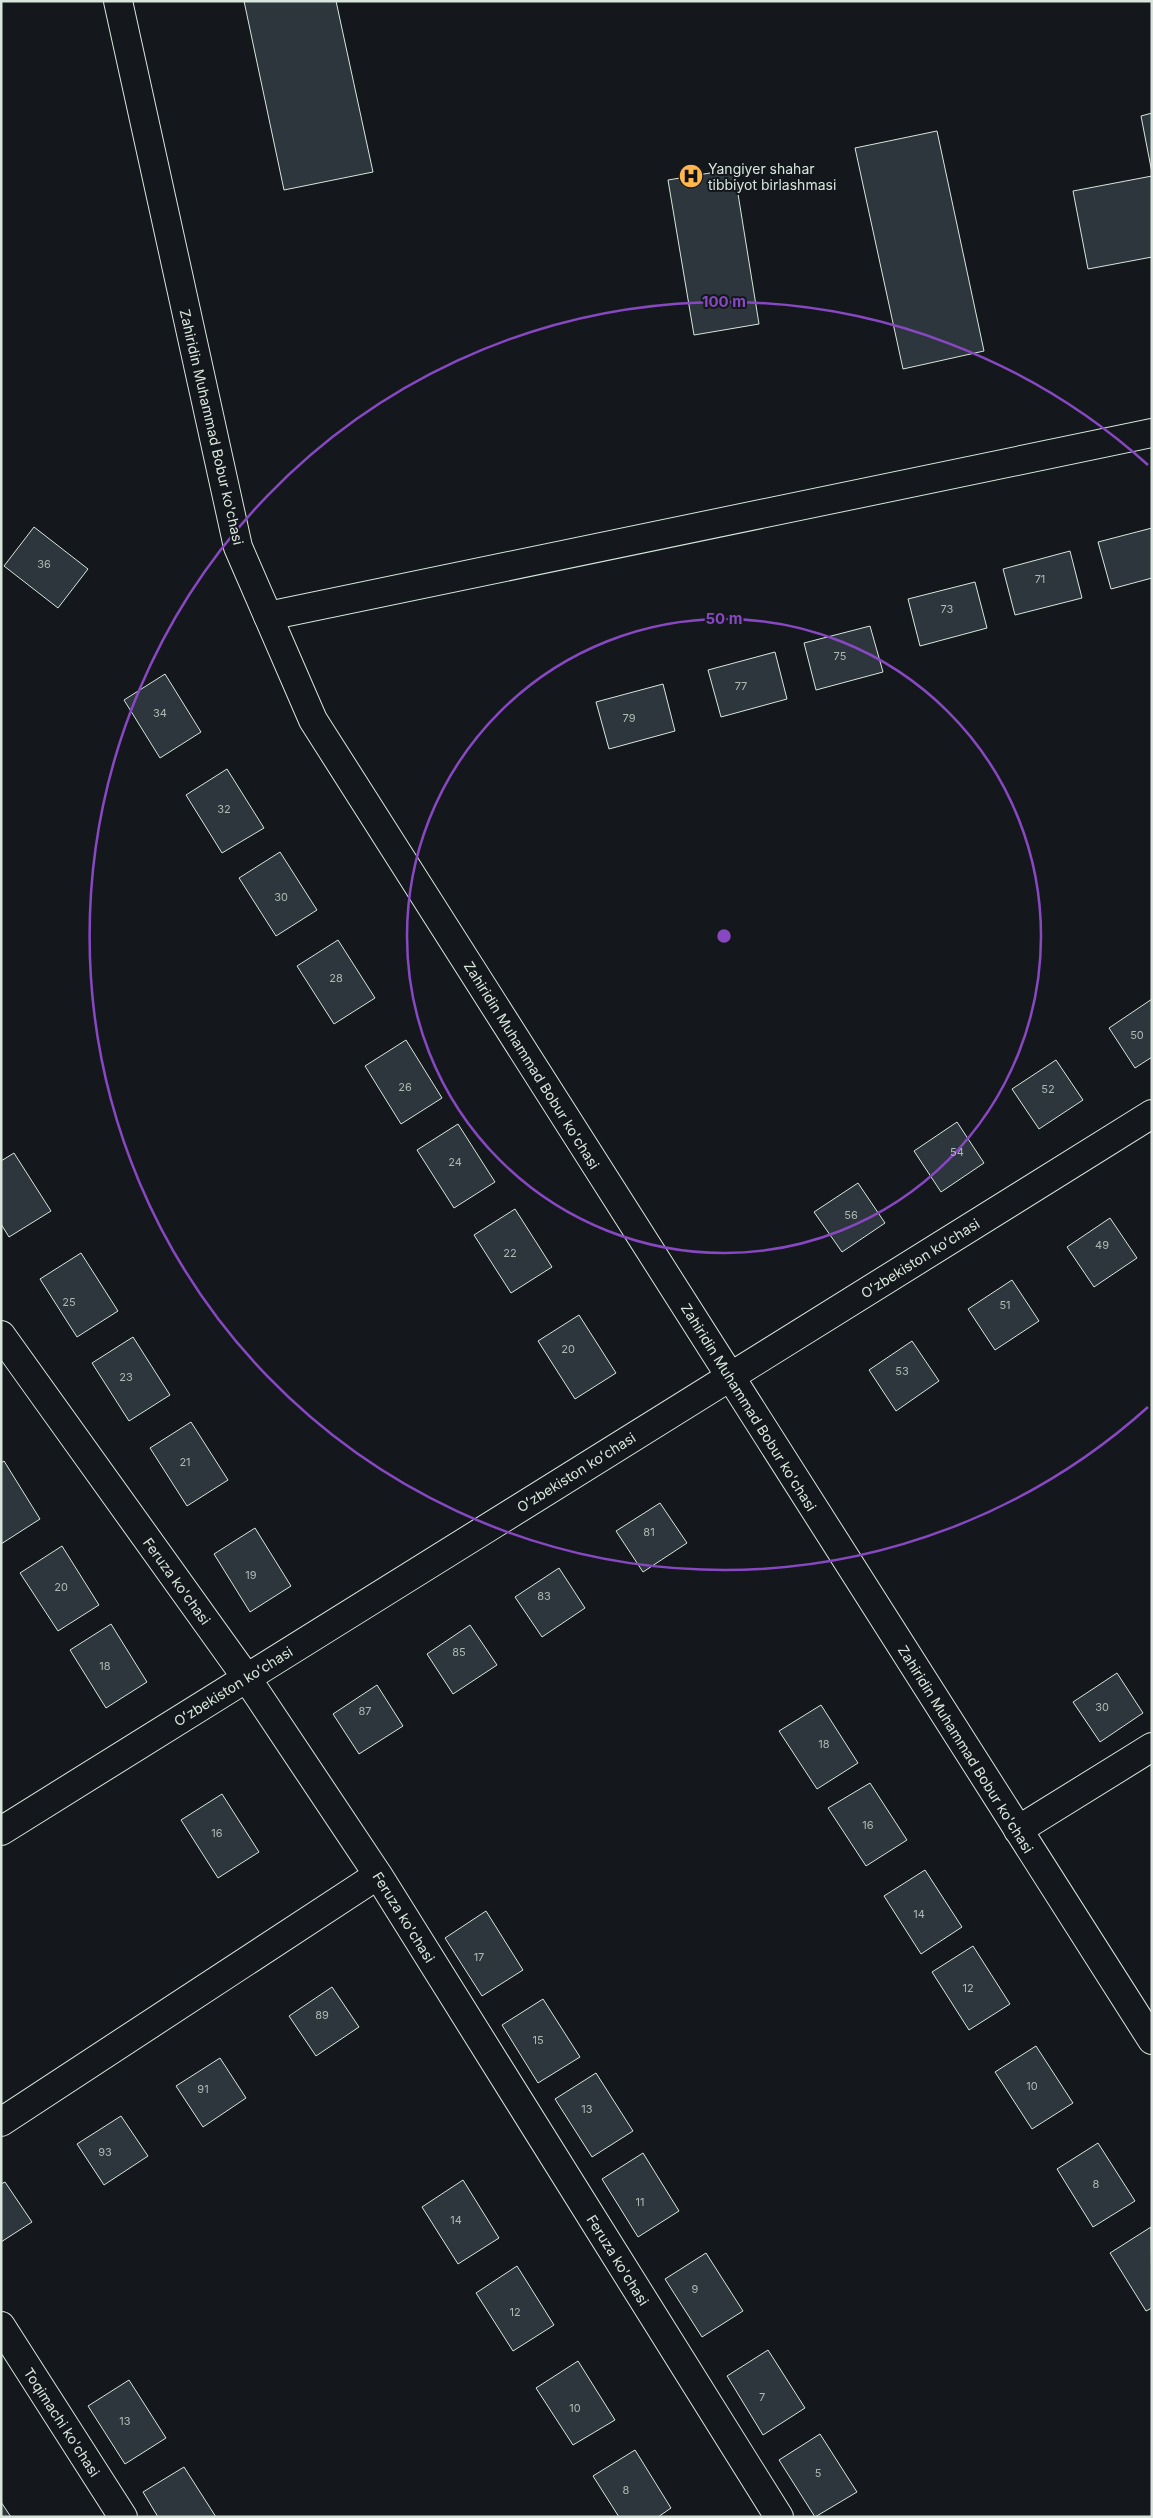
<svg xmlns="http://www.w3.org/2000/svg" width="1153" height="2518" font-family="Inter,sans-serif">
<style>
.building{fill:#2c363c;stroke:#d8e6dc}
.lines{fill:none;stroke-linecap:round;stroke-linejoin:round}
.minor-casing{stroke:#d8e6dc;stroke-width:30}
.tertiary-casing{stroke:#d8e6dc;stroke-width:30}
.minor{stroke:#14181c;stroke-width:28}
.tertiary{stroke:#14181c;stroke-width:28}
.ring{fill:none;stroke:#8948c3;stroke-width:2.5}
.labels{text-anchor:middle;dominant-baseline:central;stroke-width:4;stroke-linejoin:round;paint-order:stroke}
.number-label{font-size:11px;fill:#adbab4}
.poi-label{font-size:14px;fill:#d8e6dc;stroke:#14181c;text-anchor:start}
.street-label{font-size:14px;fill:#d8e6dc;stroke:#14181c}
.centre{fill:#8948c3;stroke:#14181c;stroke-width:2.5}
.ring-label{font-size:15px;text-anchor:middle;font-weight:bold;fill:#8948c3;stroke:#14181c;stroke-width:4;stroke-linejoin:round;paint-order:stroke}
</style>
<rect width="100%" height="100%" fill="#14181c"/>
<!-- building -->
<path class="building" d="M 244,1 L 336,1 L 373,172 L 284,190 Z
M 1152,113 L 1152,173 L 1141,116 Z
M 937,131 L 984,351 L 903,369 L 855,148 Z
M 734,169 L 759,324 L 694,335 L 668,180 Z
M 1152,176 L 1152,257 L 1088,269 L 1073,191 Z
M 34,527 L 88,569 L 58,608 L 4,566 Z
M 1152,528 L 1152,578 L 1111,589 L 1098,542 Z
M 1070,551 L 1082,598 L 1015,615 L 1003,569 Z
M 975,582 L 987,628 L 920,646 L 908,599 Z
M 870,626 L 883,672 L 816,690 L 804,643 Z
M 775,652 L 787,699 L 721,717 L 708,670 Z
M 165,674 L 201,732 L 160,758 L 124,700 Z
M 663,684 L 675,731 L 609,749 L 596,702 Z
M 227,769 L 264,828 L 222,853 L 186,795 Z
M 280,852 L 317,910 L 276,936 L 239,878 Z
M 338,940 L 375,998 L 334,1024 L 297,966 Z
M 1152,999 L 1152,1057 L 1135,1068 L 1109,1028 Z
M 406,1040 L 442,1098 L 401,1124 L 365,1066 Z
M 1056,1060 L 1083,1100 L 1039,1129 L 1012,1089 Z
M 957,1122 L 984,1163 L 941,1192 L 914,1151 Z
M 458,1124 L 495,1182 L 454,1208 L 417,1150 Z
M 14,1153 L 51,1211 L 9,1237 L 1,1224 L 1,1161 Z
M 858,1183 L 885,1223 L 842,1252 L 814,1212 Z
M 515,1209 L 552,1267 L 511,1293 L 474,1235 Z
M 1110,1218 L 1137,1258 L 1094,1287 L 1067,1247 Z
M 81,1253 L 118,1311 L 77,1337 L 40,1279 Z
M 1012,1280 L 1039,1321 L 995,1350 L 968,1309 Z
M 579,1315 L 616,1373 L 575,1399 L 538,1341 Z
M 133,1337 L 170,1395 L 129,1421 L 92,1363 Z
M 912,1341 L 939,1381 L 896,1411 L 869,1370 Z
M 191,1422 L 228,1480 L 187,1506 L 150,1448 Z
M 4,1461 L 40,1519 L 1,1544 L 1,1463 Z
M 660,1503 L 687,1543 L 643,1572 L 616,1531 Z
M 255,1528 L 291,1586 L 250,1612 L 214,1554 Z
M 62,1546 L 99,1605 L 58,1631 L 20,1573 Z
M 559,1568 L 585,1608 L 542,1637 L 515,1597 Z
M 111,1624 L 147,1682 L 106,1708 L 70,1650 Z
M 470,1625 L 497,1665 L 453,1694 L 427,1654 Z
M 1117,1673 L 1143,1713 L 1100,1742 L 1073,1702 Z
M 377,1685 L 403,1726 L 359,1754 L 333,1714 Z
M 821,1705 L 858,1763 L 817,1789 L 779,1731 Z
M 870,1783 L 907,1840 L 866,1866 L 828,1808 Z
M 222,1794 L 259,1852 L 218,1878 L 181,1820 Z
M 925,1870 L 962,1927 L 921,1954 L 884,1896 Z
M 486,1911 L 523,1970 L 482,1996 L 445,1938 Z
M 973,1946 L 1010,2004 L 969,2030 L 932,1972 Z
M 332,1987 L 359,2027 L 316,2056 L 289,2016 Z
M 543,1999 L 580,2057 L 538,2083 L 502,2025 Z
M 1036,2046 L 1073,2103 L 1032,2129 L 995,2072 Z
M 220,2058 L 246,2098 L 203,2127 L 176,2086 Z
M 596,2073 L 633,2131 L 592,2157 L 555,2099 Z
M 121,2116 L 148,2156 L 104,2185 L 77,2144 Z
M 1098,2143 L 1135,2201 L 1093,2227 L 1057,2169 Z
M 643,2153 L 679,2211 L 638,2237 L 602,2179 Z
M 463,2180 L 499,2238 L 458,2264 L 422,2207 Z
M 5,2182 L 32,2222 L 1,2242 L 1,2184 Z
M 1151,2227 L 1152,2308 L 1146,2311 L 1110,2253 Z
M 706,2253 L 743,2311 L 702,2337 L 665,2279 Z
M 517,2266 L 554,2325 L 513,2351 L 476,2293 Z
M 768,2350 L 805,2408 L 763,2435 L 727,2376 Z
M 578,2361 L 615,2420 L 573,2445 L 536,2388 Z
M 129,2380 L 166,2438 L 125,2464 L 88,2406 Z
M 820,2434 L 857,2492 L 815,2517 L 779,2460 Z
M 635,2450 L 671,2508 L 658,2517 L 619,2517 L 593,2476 Z
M 184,2467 L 216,2517 L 158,2517 L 143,2492 Z
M 1,2502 L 11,2517 L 1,2517 Z"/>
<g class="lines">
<!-- minor casing -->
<g class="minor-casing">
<path id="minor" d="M 268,616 L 1152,433
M 1,1335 L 246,1677 L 378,1875 L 779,2517
M 1018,1830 L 1152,1747
M 1,1831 L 1152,1114
M 1,2122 L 378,1875
M 1,2326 L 123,2517"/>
</g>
<!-- tertiary casing -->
<g class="tertiary-casing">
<path id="tertiary" d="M 118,1 L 238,547 L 313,720 L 1152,2040"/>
</g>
<!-- minor -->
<use href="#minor" class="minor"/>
<!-- tertiary -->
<use href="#tertiary" class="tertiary"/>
</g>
<!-- distance rings -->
<g class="ring">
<circle cx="724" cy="936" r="317"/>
<path d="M1148 1407A634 634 0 1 1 1148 465"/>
</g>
<!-- icons -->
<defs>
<g id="hospital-disc" transform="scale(1.25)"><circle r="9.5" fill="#ffb74d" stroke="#14181c"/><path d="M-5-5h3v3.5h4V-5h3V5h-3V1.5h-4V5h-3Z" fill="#111"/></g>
</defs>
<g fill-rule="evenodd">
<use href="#hospital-disc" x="691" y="176"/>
</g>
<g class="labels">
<!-- number labels -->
<g class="number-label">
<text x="44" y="564">36</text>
<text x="1040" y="579">71</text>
<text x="947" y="609">73</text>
<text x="840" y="656">75</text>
<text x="741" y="686">77</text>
<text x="160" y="713">34</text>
<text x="629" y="718">79</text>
<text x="224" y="809">32</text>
<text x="281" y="897">30</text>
<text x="336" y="978">28</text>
<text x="1137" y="1035">50</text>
<text x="405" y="1087">26</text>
<text x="1048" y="1089">52</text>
<text x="957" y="1152">54</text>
<text x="455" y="1162">24</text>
<text x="851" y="1215">56</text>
<text x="1102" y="1245">49</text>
<text x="510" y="1253">22</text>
<text x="69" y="1302">25</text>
<text x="1005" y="1305">51</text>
<text x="568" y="1349">20</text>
<text x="902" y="1371">53</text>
<text x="126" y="1377">23</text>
<text x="185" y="1462">21</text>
<text x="649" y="1532">81</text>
<text x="251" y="1575">19</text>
<text x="61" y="1587">20</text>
<text x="544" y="1596">83</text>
<text x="459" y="1652">85</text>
<text x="105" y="1666">18</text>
<text x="1102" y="1707">30</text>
<text x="365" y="1711">87</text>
<text x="824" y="1744">18</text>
<text x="868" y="1825">16</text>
<text x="217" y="1833">16</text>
<text x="919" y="1914">14</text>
<text x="479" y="1957">17</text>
<text x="968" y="1988">12</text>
<text x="322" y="2015">89</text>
<text x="538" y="2040">15</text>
<text x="1032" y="2086">10</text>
<text x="203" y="2089">91</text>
<text x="587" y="2109">13</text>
<text x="105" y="2152">93</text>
<text x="1096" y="2184">8</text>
<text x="640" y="2202">11</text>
<text x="456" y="2220">14</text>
<text x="695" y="2289">9</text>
<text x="515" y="2312">12</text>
<text x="762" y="2397">7</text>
<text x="575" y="2408">10</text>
<text x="125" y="2421">13</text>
<text x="818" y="2473">5</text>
<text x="626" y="2490">8</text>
</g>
<!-- poi labels -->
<g class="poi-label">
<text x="708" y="168">Yangiyer shahar<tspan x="708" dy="16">tibbiyot birlashmasi</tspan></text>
</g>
<!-- street labels -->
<g class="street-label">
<text transform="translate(212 427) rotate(77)">Zahiridin Muhammad Bobur ko'chasi</text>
<text transform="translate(532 1065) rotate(58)">Zahiridin Muhammad Bobur ko'chasi</text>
<text transform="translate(920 1258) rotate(-32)">Oʻzbekiston koʻchasi</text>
<text transform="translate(749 1407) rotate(58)">Zahiridin Muhammad Bobur ko'chasi</text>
<text transform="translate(576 1472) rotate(-32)">Oʻzbekiston koʻchasi</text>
<text transform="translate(177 1581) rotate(54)">Feruza ko'chasi</text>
<text transform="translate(233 1686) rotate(-32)">Oʻzbekiston koʻchasi</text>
<text transform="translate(966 1749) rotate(58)">Zahiridin Muhammad Bobur ko'chasi</text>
<text transform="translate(404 1917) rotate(58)">Feruza ko'chasi</text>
<text transform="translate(618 2260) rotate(58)">Feruza ko'chasi</text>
<text transform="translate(62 2422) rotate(57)">Toqimachi ko'chasi</text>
</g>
</g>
<circle cx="724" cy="936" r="8" class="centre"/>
<g class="ring-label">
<text x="724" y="307">100 m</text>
<text x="724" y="624">50 m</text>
</g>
<!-- border -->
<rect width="1153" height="2518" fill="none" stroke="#d8e6dc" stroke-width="5"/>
</svg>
